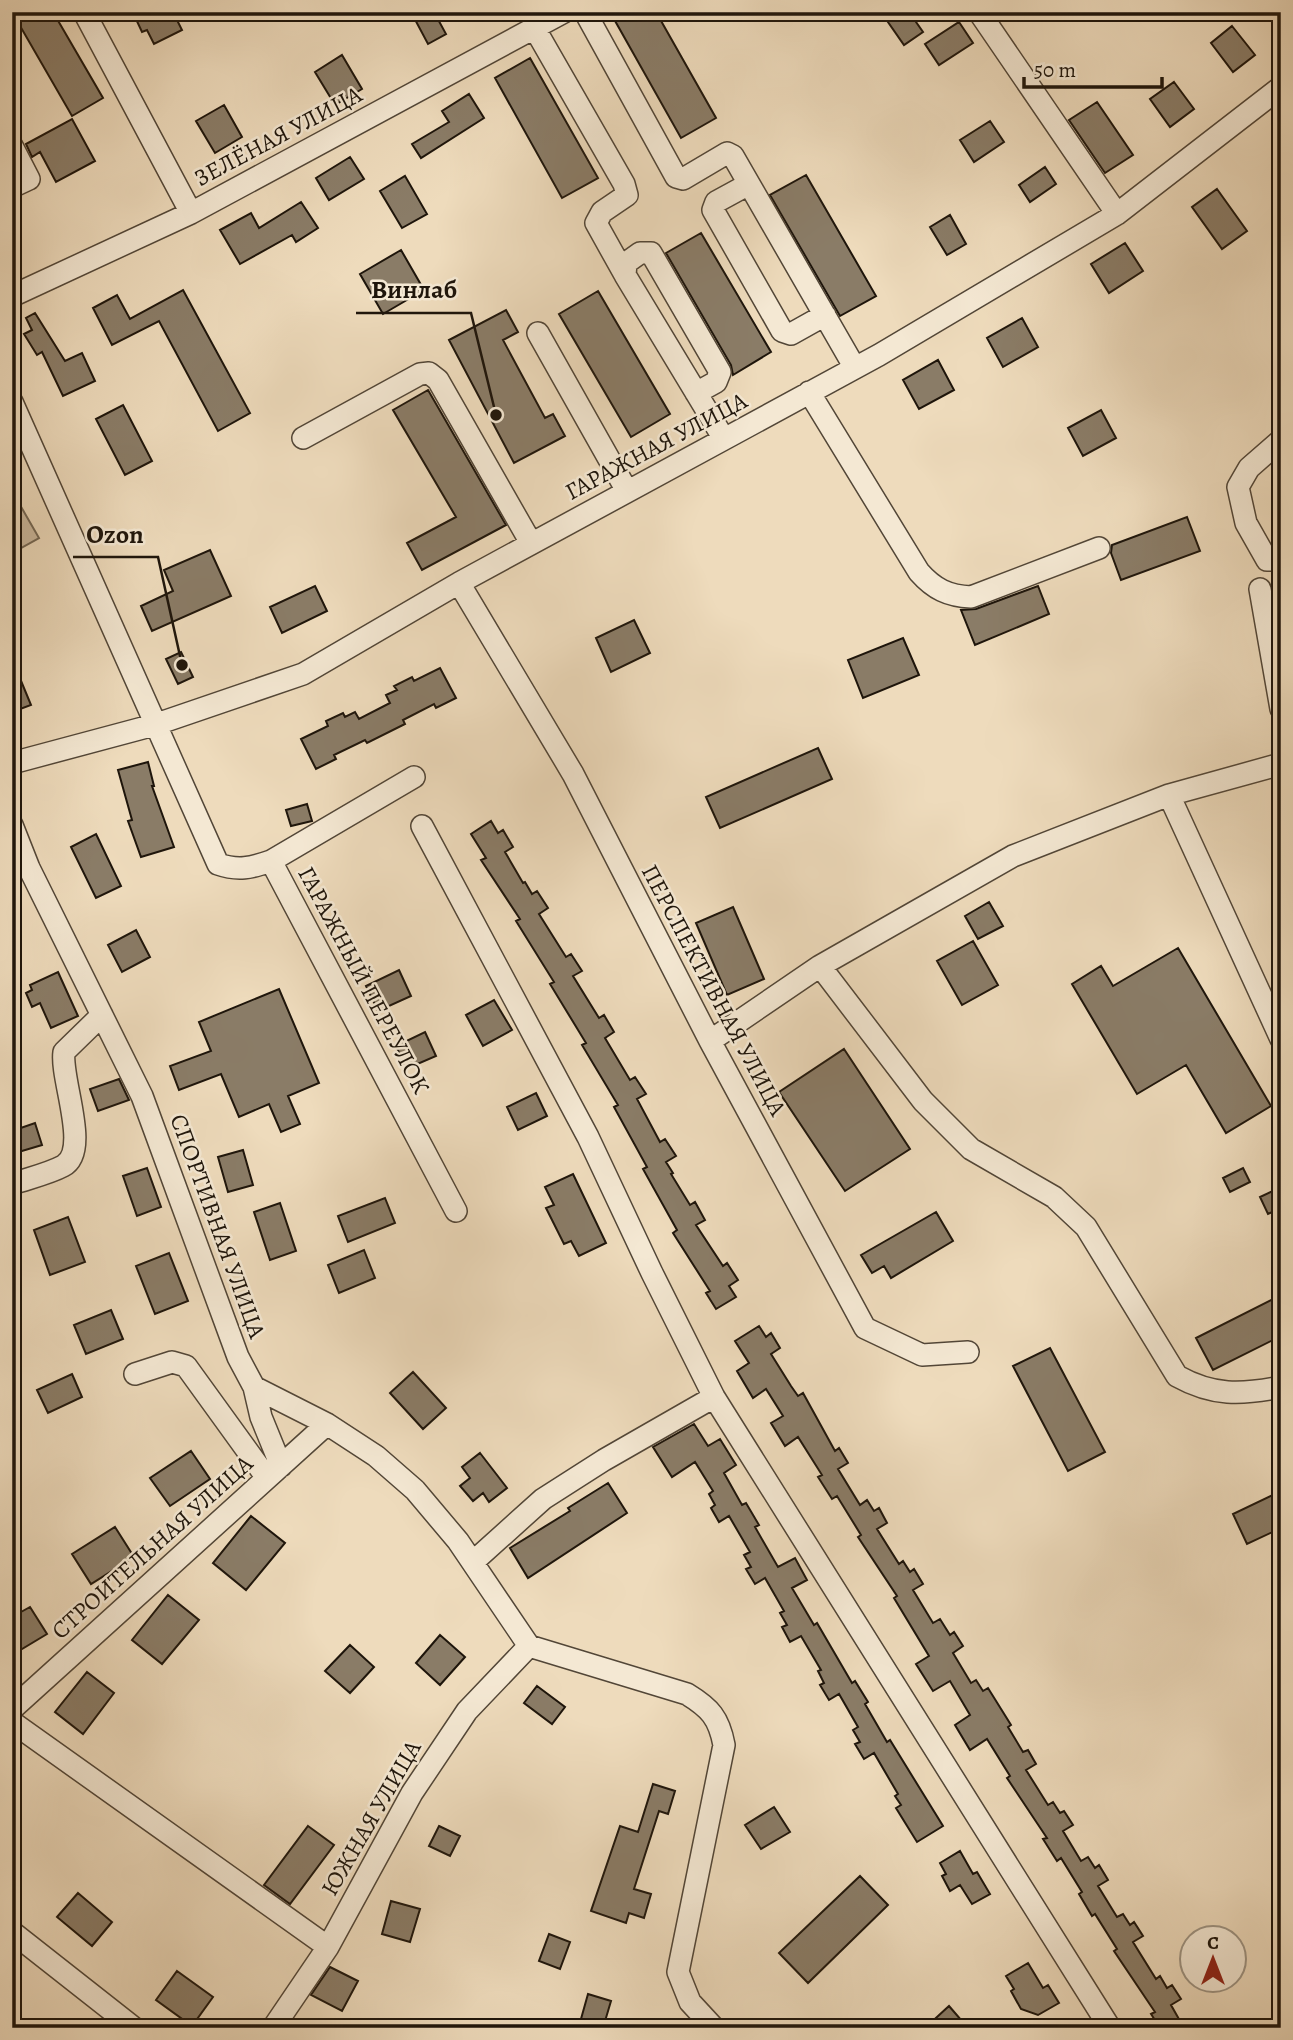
<svg xmlns="http://www.w3.org/2000/svg" width="1293" height="2040" font-family="Alegreya,serif">
<style>
.green{fill:#cbb99e;stroke:#746754;stroke-width:2}
.building{fill:#8a7c67;stroke:#1e150b;stroke-width:2}
.lines{fill:none;stroke-linecap:round;stroke-linejoin:round}
.minor-casing{stroke:#524637;stroke-width:24}
.minor{stroke:#f4e8d3;stroke-width:21}
.labels{text-anchor:middle;dominant-baseline:central;stroke-width:5;stroke-linejoin:round;paint-order:stroke}
.street-label{font-size:24px;fill:#1e150b;stroke:#f4e8d3}
.leader{fill:none;stroke:#1e150b;stroke-width:2.5}
.callout-dot{fill:#1e150b;stroke:#f4e8d3;stroke-width:2.5}
.callout-label{font-size:26px;text-anchor:middle;font-weight:bold;fill:#1e150b;stroke:#f4e8d3;stroke-width:5;stroke-linejoin:round;paint-order:stroke}
</style>
<rect width="100%" height="100%" fill="#eedbbc"/>
<filter id="stains"><feTurbulence type="fractalNoise" baseFrequency=".00286" numOctaves="4"/><feColorMatrix values="0 0 0 0 .2 0 0 0 0 .09 0 0 0 0 .02 0 0 0 .5 -.17"/></filter>
<radialGradient id="worn" r=".72"><stop offset=".6" stop-color="#630" stop-opacity="0"/><stop offset="1" stop-color="#630" stop-opacity=".3"/></radialGradient>
<!-- green -->
<path class="green" d="M 12,491 L 39,538 L 12,553 Z"/>
<!-- building -->
<path class="building" d="M 12,12 L 53,12 L 103,98 L 72,116 Z
M 145,12 L 173,12 L 182,30 L 154,44 L 147,30 L 142,32 L 135,17 Z
M 411,12 L 434,12 L 446,34 L 428,44 Z
M 625,12 L 656,12 L 716,118 L 681,138 L 614,19 Z
M 881,12 L 909,12 L 923,32 L 904,45 Z
M 959,22 L 973,43 L 939,65 L 925,44 Z
M 1232,26 L 1255,55 L 1233,72 L 1211,43 Z
M 342,55 L 362,89 L 335,105 L 315,72 Z
M 530,58 L 598,178 L 562,198 L 495,78 Z
M 1174,82 L 1194,109 L 1170,127 L 1150,99 Z
M 469,94 L 484,118 L 421,158 L 412,144 L 449,122 L 442,111 Z
M 1097,102 L 1133,155 L 1105,173 L 1069,120 Z
M 224,105 L 242,137 L 215,153 L 196,121 Z
M 72,119 L 95,161 L 56,182 L 40,152 L 32,157 L 26,144 Z
M 990,121 L 1004,142 L 974,162 L 960,140 Z
M 350,157 L 364,179 L 329,200 L 316,178 Z
M 1045,167 L 1056,184 L 1030,202 L 1019,185 Z
M 806,175 L 876,296 L 840,316 L 770,195 Z
M 405,176 L 427,214 L 402,228 L 380,191 Z
M 1217,189 L 1247,231 L 1222,249 L 1192,207 Z
M 301,202 L 318,228 L 296,242 L 292,235 L 240,264 L 220,230 L 251,213 L 259,228 Z
M 950,215 L 966,244 L 947,255 L 930,227 Z
M 701,233 L 771,352 L 733,375 L 731,365 L 666,253 Z
M 1125,243 L 1143,271 L 1109,293 L 1091,264 Z
M 401,250 L 424,290 L 383,314 L 360,274 Z
M 183,290 L 250,413 L 218,431 L 159,321 L 112,345 L 93,308 L 117,295 L 130,319 Z
M 598,291 L 670,414 L 631,437 L 559,314 Z
M 506,310 L 518,332 L 503,340 L 545,418 L 553,414 L 565,436 L 514,463 L 449,340 Z
M 35,313 L 65,361 L 82,353 L 95,381 L 63,396 L 42,352 L 37,355 L 24,334 L 32,330 L 26,318 Z
M 1022,318 L 1038,347 L 1003,367 L 987,338 Z
M 938,360 L 954,390 L 919,409 L 903,380 Z
M 428,390 L 506,525 L 422,570 L 407,543 L 456,517 L 393,410 Z
M 123,405 L 152,461 L 125,475 L 96,419 Z
M 1101,410 L 1116,438 L 1083,456 L 1068,428 Z
M 1187,517 L 1200,551 L 1121,580 L 1111,553 L 1112,545 Z
M 210,550 L 231,596 L 152,631 L 141,606 L 173,591 L 164,570 Z
M 315,586 L 327,611 L 282,633 L 270,607 Z
M 1038,586 L 1049,614 L 975,645 L 961,610 L 976,609 Z
M 634,620 L 650,653 L 611,672 L 596,638 Z
M 903,638 L 919,675 L 863,698 L 848,660 Z
M 181,652 L 193,677 L 178,684 L 166,659 Z
M 12,659 L 31,705 L 12,712 Z
M 440,668 L 456,698 L 436,708 L 434,704 L 403,720 L 405,724 L 367,743 L 365,740 L 334,755 L 336,759 L 316,769 L 301,739 L 328,726 L 326,721 L 343,713 L 345,717 L 355,712 L 359,719 L 390,703 L 386,695 L 397,690 L 394,686 L 412,677 L 414,681 Z
M 818,748 L 832,779 L 720,828 L 706,797 Z
M 148,762 L 154,786 L 152,786 L 174,847 L 141,857 L 128,821 L 132,820 L 118,770 Z
M 307,804 L 312,821 L 291,826 L 286,810 Z
M 491,821 L 498,833 L 503,830 L 513,847 L 505,852 L 523,883 L 525,882 L 532,894 L 537,891 L 548,908 L 539,914 L 566,957 L 571,954 L 582,971 L 573,976 L 599,1018 L 604,1015 L 614,1032 L 605,1038 L 630,1080 L 635,1077 L 646,1094 L 637,1099 L 660,1142 L 665,1139 L 676,1156 L 666,1162 L 673,1173 L 671,1174 L 690,1205 L 695,1202 L 705,1220 L 696,1225 L 723,1266 L 727,1263 L 738,1280 L 729,1286 L 736,1297 L 716,1309 L 706,1293 L 710,1291 L 673,1233 L 677,1230 L 643,1169 L 647,1167 L 614,1107 L 618,1105 L 582,1045 L 586,1043 L 550,984 L 554,982 L 516,921 L 520,919 L 481,860 L 486,858 L 471,834 Z
M 96,834 L 121,886 L 96,898 L 71,847 Z
M 989,902 L 1003,926 L 978,939 L 965,916 Z
M 733,907 L 764,979 L 727,995 L 696,923 Z
M 136,930 L 150,957 L 122,972 L 108,945 Z
M 973,941 L 998,985 L 962,1005 L 937,961 Z
M 1178,948 L 1271,1106 L 1226,1133 L 1186,1065 L 1137,1094 L 1072,984 L 1101,966 L 1113,986 Z
M 399,970 L 411,996 L 378,1011 L 366,986 Z
M 58,972 L 78,1016 L 51,1028 L 40,1003 L 32,1007 L 26,993 L 32,990 L 30,985 Z
M 279,989 L 319,1083 L 288,1096 L 300,1124 L 281,1132 L 269,1104 L 239,1117 L 221,1074 L 179,1090 L 170,1066 L 211,1051 L 199,1022 Z
M 494,1000 L 512,1030 L 483,1046 L 466,1015 Z
M 425,1032 L 436,1056 L 406,1069 L 396,1046 Z
M 844,1049 L 910,1149 L 845,1191 L 779,1092 Z
M 119,1079 L 129,1100 L 98,1111 L 90,1089 Z
M 536,1093 L 547,1116 L 518,1130 L 507,1107 Z
M 35,1123 L 42,1145 L 12,1154 L 12,1131 Z
M 243,1150 L 253,1185 L 228,1192 L 218,1157 Z
M 147,1168 L 161,1207 L 137,1216 L 123,1176 Z
M 1243,1168 L 1250,1182 L 1230,1192 L 1223,1178 Z
M 573,1174 L 606,1243 L 579,1256 L 571,1241 L 564,1244 L 546,1208 L 554,1205 L 545,1187 Z
M 1281,1187 L 1281,1208 L 1268,1214 L 1260,1197 Z
M 385,1198 L 395,1223 L 348,1242 L 338,1216 Z
M 280,1203 L 296,1251 L 270,1260 L 254,1212 Z
M 936,1212 L 953,1241 L 891,1278 L 884,1266 L 872,1273 L 861,1255 Z
M 68,1217 L 85,1262 L 50,1275 L 34,1230 Z
M 364,1250 L 375,1278 L 339,1293 L 328,1265 Z
M 169,1253 L 188,1301 L 155,1314 L 136,1266 Z
M 1281,1295 L 1281,1336 L 1213,1370 L 1196,1338 Z
M 111,1310 L 123,1339 L 86,1354 L 74,1325 Z
M 759,1326 L 766,1337 L 771,1333 L 780,1348 L 771,1354 L 791,1386 L 798,1396 L 803,1393 L 835,1451 L 839,1448 L 848,1463 L 838,1469 L 860,1505 L 867,1500 L 874,1511 L 879,1508 L 887,1523 L 877,1529 L 899,1564 L 903,1561 L 910,1572 L 914,1569 L 923,1584 L 913,1590 L 933,1623 L 940,1619 L 950,1635 L 954,1632 L 963,1646 L 953,1653 L 971,1683 L 976,1680 L 983,1691 L 988,1688 L 1011,1725 L 1008,1727 L 1023,1752 L 1028,1750 L 1036,1764 L 1026,1770 L 1048,1805 L 1053,1802 L 1060,1813 L 1064,1811 L 1073,1825 L 1063,1831 L 1081,1861 L 1088,1857 L 1095,1868 L 1099,1865 L 1108,1880 L 1098,1886 L 1117,1917 L 1123,1914 L 1130,1925 L 1134,1922 L 1143,1936 L 1133,1942 L 1156,1979 L 1160,1976 L 1167,1988 L 1172,1985 L 1181,1999 L 1171,2005 L 1184,2028 L 1160,2028 L 1151,2014 L 1155,2012 L 1114,1951 L 1117,1949 L 1095,1914 L 1092,1916 L 1079,1894 L 1082,1892 L 1061,1858 L 1057,1861 L 1043,1839 L 1047,1838 L 1007,1778 L 1010,1776 L 987,1739 L 970,1750 L 955,1725 L 970,1715 L 950,1681 L 933,1691 L 916,1664 L 929,1656 L 894,1598 L 897,1596 L 858,1537 L 861,1535 L 837,1496 L 832,1499 L 818,1477 L 822,1475 L 798,1437 L 785,1446 L 771,1423 L 783,1416 L 766,1389 L 753,1398 L 737,1371 L 749,1363 L 735,1341 Z
M 1050,1348 L 1105,1452 L 1068,1471 L 1013,1366 Z
M 413,1372 L 446,1408 L 423,1429 L 390,1393 Z
M 72,1374 L 82,1397 L 48,1413 L 37,1390 Z
M 694,1424 L 708,1446 L 720,1439 L 736,1465 L 724,1473 L 742,1505 L 746,1503 L 759,1525 L 755,1527 L 778,1567 L 795,1558 L 807,1580 L 792,1588 L 814,1625 L 817,1623 L 852,1683 L 855,1681 L 868,1702 L 865,1704 L 887,1742 L 890,1740 L 943,1826 L 917,1842 L 896,1808 L 901,1805 L 895,1796 L 898,1794 L 874,1753 L 864,1759 L 855,1744 L 860,1742 L 853,1730 L 858,1727 L 839,1694 L 829,1700 L 820,1685 L 824,1683 L 818,1671 L 821,1670 L 801,1636 L 790,1642 L 782,1627 L 787,1625 L 780,1613 L 784,1611 L 765,1578 L 755,1584 L 746,1569 L 751,1567 L 744,1555 L 750,1552 L 729,1516 L 719,1522 L 711,1508 L 715,1505 L 709,1494 L 713,1491 L 695,1462 L 672,1477 L 653,1447 Z
M 191,1451 L 210,1479 L 170,1506 L 150,1478 Z
M 480,1453 L 507,1488 L 489,1502 L 483,1493 L 473,1501 L 460,1486 L 470,1478 L 462,1467 Z
M 608,1483 L 627,1513 L 528,1578 L 510,1548 L 570,1511 L 568,1508 Z
M 1281,1491 L 1281,1528 L 1247,1544 L 1233,1514 Z
M 251,1516 L 285,1543 L 246,1590 L 213,1563 Z
M 115,1527 L 134,1557 L 91,1584 L 72,1554 Z
M 168,1595 L 199,1620 L 162,1664 L 132,1640 Z
M 30,1607 L 47,1634 L 12,1655 L 12,1617 Z
M 440,1635 L 465,1657 L 440,1685 L 416,1663 Z
M 350,1645 L 374,1667 L 350,1693 L 325,1671 Z
M 87,1672 L 114,1693 L 83,1734 L 55,1712 Z
M 537,1686 L 565,1707 L 552,1724 L 524,1703 Z
M 653,1784 L 675,1791 L 668,1814 L 659,1811 L 634,1889 L 651,1894 L 644,1918 L 629,1913 L 626,1923 L 591,1911 L 620,1826 L 638,1832 Z
M 774,1807 L 790,1832 L 761,1849 L 745,1825 Z
M 308,1826 L 334,1845 L 290,1904 L 264,1885 Z
M 439,1826 L 460,1836 L 450,1856 L 429,1846 Z
M 960,1851 L 973,1874 L 977,1872 L 990,1894 L 972,1904 L 960,1885 L 950,1891 L 942,1876 L 946,1874 L 940,1863 Z
M 860,1876 L 888,1905 L 808,1983 L 779,1953 Z
M 78,1893 L 112,1922 L 92,1946 L 57,1917 Z
M 391,1901 L 420,1909 L 410,1942 L 382,1934 Z
M 549,1934 L 570,1942 L 560,1969 L 539,1961 Z
M 1028,1963 L 1043,1988 L 1048,1985 L 1059,2003 L 1038,2015 L 1021,2009 L 1011,1991 L 1014,1989 L 1006,1976 Z
M 330,1967 L 358,1981 L 342,2011 L 311,1995 Z
M 177,1971 L 213,1997 L 192,2026 L 156,2000 Z
M 588,1994 L 611,2001 L 603,2028 L 579,2026 Z
M 949,2006 L 968,2028 L 925,2028 Z"/>
<g class="lines">
<!-- minor casing -->
<g class="minor-casing">
<path id="minor" d="M 84,12 L 191,213
M 585,12 L 676,177 L 683,179 L 727,153 L 733,156 L 855,368
M 979,12 L 1117,214
M 535,29 L 624,184 L 627,195 L 602,212 L 596,223 L 625,275
M 12,146 L 29,179 L 12,187
M 749,184 L 716,202 L 713,210 L 782,331 L 791,334 L 825,315
M 12,296 L 191,213 L 564,12
M 538,333 L 627,491
M 809,392 L 919,572 C 934,589 948,596 971,597 L 1099,548
M 696,393 L 716,382 L 720,372 L 651,253 L 640,253 L 626,263 L 625,275 L 724,439
M 12,402 L 218,864 C 238,871 251,868 271,861 L 456,1211
M 303,438 L 420,374 L 429,373 L 438,380 L 531,543
M 1281,440 L 1249,468 L 1238,487 L 1246,523 L 1267,560 L 1281,560
M 459,583 L 573,774 L 710,1041 L 865,1328 L 922,1355 L 968,1352
M 1260,589 L 1281,709
M 12,763 L 154,725 L 303,674 L 459,583 L 879,355 L 1117,214 L 1281,87
M 1169,795 L 1281,1039
M 12,825 L 29,868 L 142,1096 L 238,1357 L 254,1387 L 327,1424 L 376,1456 L 415,1490 L 458,1541 L 529,1646 L 687,1694 C 710,1708 719,1718 724,1745 L 678,1972 L 690,2002 L 714,2028
M 422,826 L 588,1137 L 652,1273 L 714,1397 L 1110,2028
M 271,861 L 414,777
M 820,966 L 923,1101 L 971,1149 L 1054,1197 L 1086,1227 L 1177,1376 C 1213,1396 1241,1395 1281,1387
M 710,1041 L 820,966 L 1013,856 L 1169,795 L 1281,764
M 12,1184 C 29,1178 48,1174 63,1166 C 91,1151 60,1079 64,1052 L 102,1015
M 135,1374 L 172,1362 L 186,1366 L 267,1478
M 254,1387 L 261,1417 L 281,1466
M 473,1562 L 543,1499 L 604,1460 L 714,1397
M 12,1709 L 327,1424
M 12,1722 L 328,1947
M 12,1932 L 134,2028
M 273,2028 L 328,1947 L 412,1793 L 467,1711 L 529,1646"/>
</g>
<!-- minor -->
<use href="#minor" class="minor"/>
</g>
<g class="labels">
<!-- street labels -->
<g class="street-label">
<text transform="translate(278 136) rotate(-28)">ЗЕЛЁНАЯ УЛИЦА</text>
<text transform="translate(656 446) rotate(-28)">ГАРАЖНАЯ УЛИЦА</text>
<text transform="translate(364 980) rotate(62)">ГАРАЖНЫЙ ПЕРЕУЛОК</text>
<text transform="translate(714 990) rotate(62)">ПЕРСПЕКТИВНАЯ УЛИЦА</text>
<text transform="translate(218 1226) rotate(70)">СПОРТИВНАЯ УЛИЦА</text>
<text transform="translate(152 1547) rotate(-42)">СТРОИТЕЛЬНАЯ УЛИЦА</text>
<text transform="translate(371 1818) rotate(-60)">ЮЖНАЯ УЛИЦА</text>
</g>
</g>
<!-- callouts -->
<path class="leader" d="M496 415L471 313H356M182 665L158 557H73"/>
<g class="callout-dot">
<circle cx="496" cy="415" r="7"/>
<circle cx="182" cy="665" r="7"/>
</g>
<g class="callout-label">
<text x="414" y="298">Винлаб</text>
<text x="115" y="543">Ozon</text>
</g>
<!-- margin -->
<rect width="1293" height="2040" fill="none" stroke="#eedbbc" stroke-width="42"/>
<rect x="14" y="14" width="1265" height="2012" fill="none" stroke="#1e150b" stroke-width="3.5"/>
<rect x="21" y="21" width="1251" height="1998" fill="none" stroke="#1e150b" stroke-width="2"/>
<!-- north arrow -->
<g transform="translate(1213 1959)"><circle r="33" fill="#f4e8d3" stroke="#9e9483" stroke-width="2"/>
<path d="M0-5L12 26L0 18L-12 26Z" fill="#8f2418"/>
<text y="-10" font-size="19" font-weight="bold" text-anchor="middle" fill="#1e150b">С</text>
</g>
<!-- scale -->
<path d="M1024 77v10h138v-10" fill="none" stroke="#1e150b" stroke-width="3.5"/>
<text x="1034" y="77" font-size="21" fill="#1e150b" stroke="#f4e8d3" stroke-width="5" paint-order="stroke">50 m</text>
<rect width="100%" height="100%" filter="url(#stains)"/>
<rect width="100%" height="100%" fill="url(#worn)"/>
</svg>
